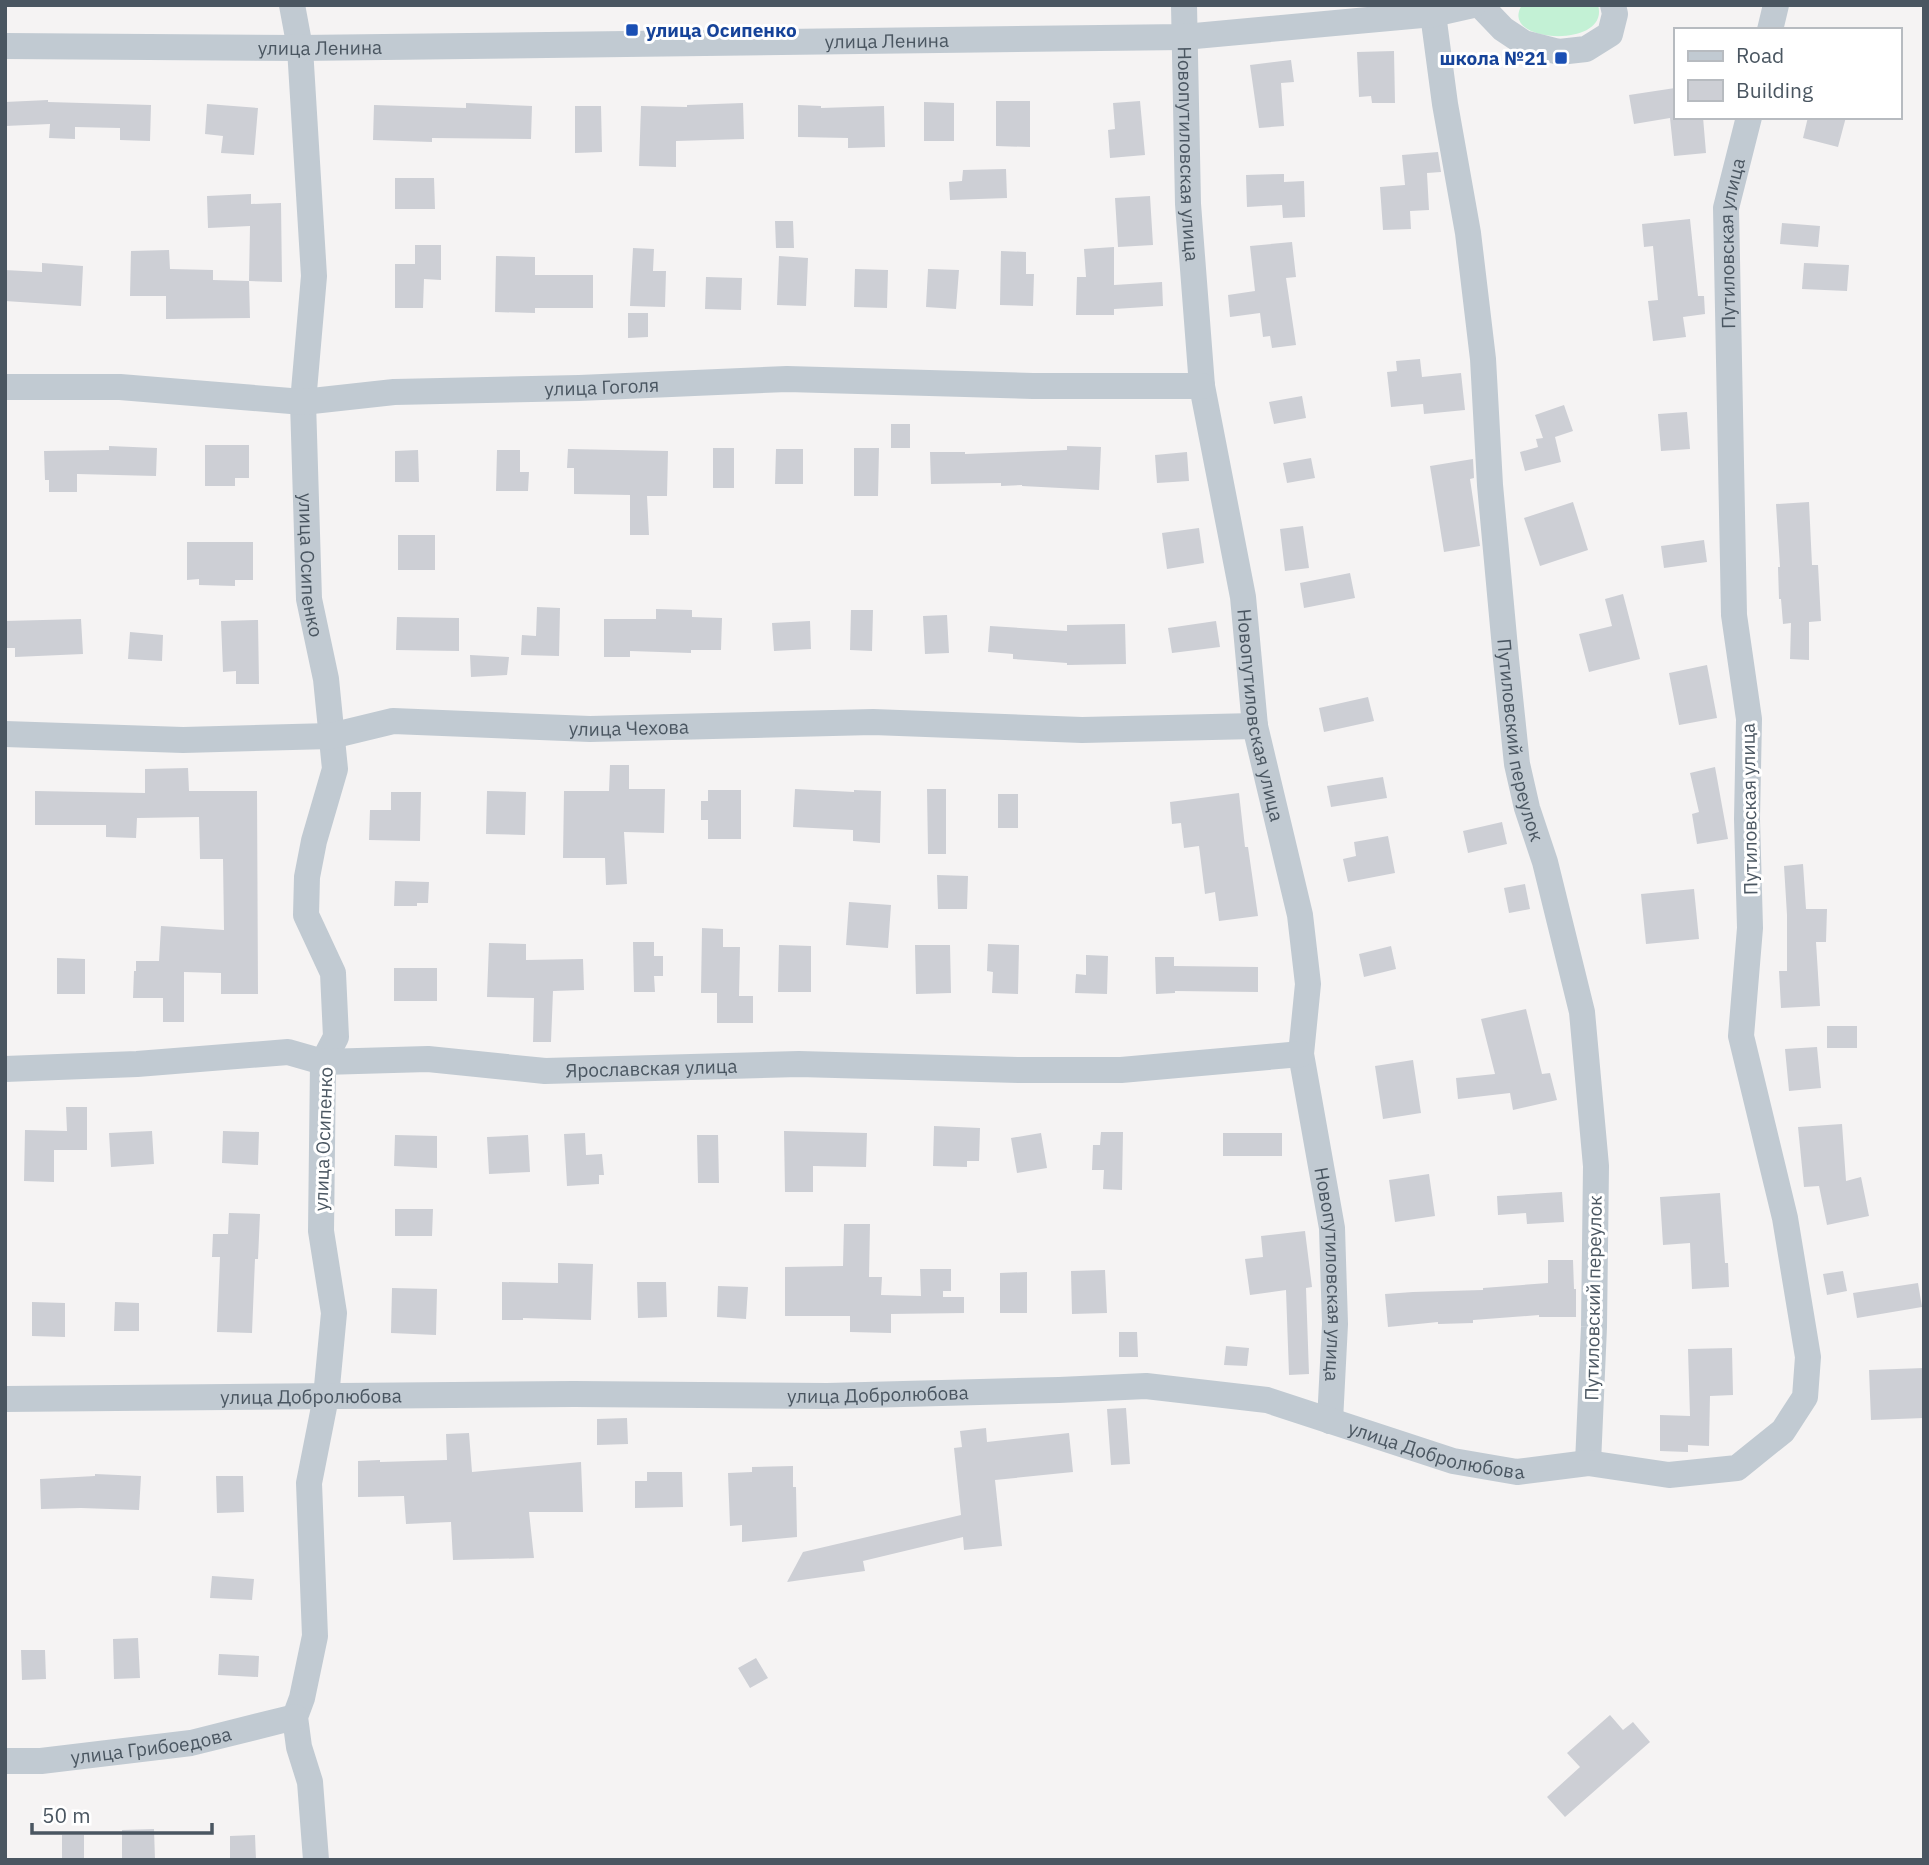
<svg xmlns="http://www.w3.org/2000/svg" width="1929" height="1865" font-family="'IBM Plex Sans',sans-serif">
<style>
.green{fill:#c3f1d5}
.building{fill:#cdcfd5}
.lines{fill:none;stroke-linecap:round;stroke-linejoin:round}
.minor{stroke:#c1cad2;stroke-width:26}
.transit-dot{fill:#1a4fb4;stroke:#fff;stroke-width:2.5}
.labels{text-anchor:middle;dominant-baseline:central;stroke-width:6;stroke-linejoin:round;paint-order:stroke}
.transit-label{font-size:19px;font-weight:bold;fill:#164399;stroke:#fff;text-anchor:start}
.street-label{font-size:19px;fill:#4a5661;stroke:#fff}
</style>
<rect width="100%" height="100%" fill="#f5f3f3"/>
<!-- green -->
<path class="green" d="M 1522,5 L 1598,5 C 1611,50 1497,43 1522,5 Z"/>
<!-- building -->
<path class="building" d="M 1394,51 L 1395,103 L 1372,103 L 1371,96 L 1359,97 L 1357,52 Z
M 1291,60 L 1294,82 L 1281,83 L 1284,126 L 1259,128 L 1250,65 Z
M 1675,88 L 1675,117 L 1703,117 L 1706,153 L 1674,156 L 1670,118 L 1634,124 L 1629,95 Z
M 48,100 L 48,102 L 151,105 L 150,141 L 120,140 L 120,128 L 75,127 L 75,139 L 49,138 L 50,124 L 5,126 L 5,102 Z
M 996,101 L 1030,101 L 1030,147 L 996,146 Z
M 1140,101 L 1145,155 L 1110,158 L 1108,130 L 1115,129 L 1113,103 Z
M 924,102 L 954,103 L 954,141 L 924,141 Z
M 466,103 L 532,106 L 531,139 L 432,138 L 432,142 L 373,140 L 374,105 L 466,108 Z
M 743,103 L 744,139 L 676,141 L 676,167 L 639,166 L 641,106 L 687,107 L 687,105 Z
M 207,104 L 258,108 L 254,155 L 221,153 L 223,136 L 205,134 Z
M 798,105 L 821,106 L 821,108 L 884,106 L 885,147 L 848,148 L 848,138 L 798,137 Z
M 575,106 L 601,106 L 602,152 L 575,153 Z
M 1808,117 L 1846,117 L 1838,147 L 1803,138 Z
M 1438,152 L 1441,172 L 1427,173 L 1429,210 L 1410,211 L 1411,229 L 1383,230 L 1380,187 L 1405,185 L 1402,155 Z
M 1006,169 L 1007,198 L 950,200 L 949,182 L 962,181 L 963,170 Z
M 1284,174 L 1284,182 L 1304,181 L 1305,217 L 1283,218 L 1282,205 L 1247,207 L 1246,175 Z
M 395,178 L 434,178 L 435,209 L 395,209 Z
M 251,194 L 251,204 L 281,203 L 282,282 L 249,281 L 250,226 L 208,228 L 207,196 Z
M 1150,196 L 1153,245 L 1118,247 L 1115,198 Z
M 1690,219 L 1698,296 L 1704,296 L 1705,314 L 1683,317 L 1686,337 L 1653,341 L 1648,301 L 1658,300 L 1653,246 L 1644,247 L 1642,224 Z
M 775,221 L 793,221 L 794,248 L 776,248 Z
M 1782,223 L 1820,226 L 1818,247 L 1780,244 Z
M 1292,242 L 1296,277 L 1286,278 L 1296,345 L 1272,348 L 1270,336 L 1263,337 L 1260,313 L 1230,317 L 1228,295 L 1255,291 L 1250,246 Z
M 415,245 L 441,245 L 441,280 L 424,279 L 423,308 L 395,308 L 395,264 L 415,264 Z
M 1114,247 L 1114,285 L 1162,282 L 1163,306 L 1114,309 L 1114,315 L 1076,315 L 1077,277 L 1086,277 L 1084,249 Z
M 633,248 L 654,249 L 653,271 L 666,271 L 665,307 L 630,306 Z
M 169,250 L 170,269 L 213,270 L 213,280 L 249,281 L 250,318 L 166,319 L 166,296 L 130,296 L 131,251 Z
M 1001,251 L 1026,252 L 1026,274 L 1034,274 L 1033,306 L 1000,305 Z
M 496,256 L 535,257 L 535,275 L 593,275 L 593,308 L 535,308 L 535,313 L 495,312 Z
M 779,256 L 808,258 L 806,306 L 777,305 Z
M 42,263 L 83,266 L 81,306 L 5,301 L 5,270 L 42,272 Z
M 1804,263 L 1849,265 L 1847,291 L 1802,289 Z
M 855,269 L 888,270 L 887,308 L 854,307 Z
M 928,269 L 959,270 L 956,309 L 926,307 Z
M 706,277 L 742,278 L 741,310 L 705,309 Z
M 628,313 L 648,313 L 648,337 L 628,338 Z
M 1420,359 L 1422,377 L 1461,373 L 1465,410 L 1424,414 L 1423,404 L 1391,407 L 1387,372 L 1397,371 L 1396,361 Z
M 1302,396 L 1306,418 L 1274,424 L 1269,402 Z
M 1564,405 L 1573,431 L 1555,437 L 1561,462 L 1525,471 L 1520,452 L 1538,447 L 1536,439 L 1543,438 L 1535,415 Z
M 1687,412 L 1690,449 L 1661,451 L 1658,414 Z
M 891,424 L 910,424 L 910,448 L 891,448 Z
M 205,445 L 249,445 L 249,478 L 235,478 L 235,486 L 205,486 Z
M 109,446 L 157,448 L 156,476 L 77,474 L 77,492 L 49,492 L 49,480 L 45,480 L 44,451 L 109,450 Z
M 1067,446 L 1101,447 L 1099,490 L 1022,486 L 1022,485 L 1001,486 L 1001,483 L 931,484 L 930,452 L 965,452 L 965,454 L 1067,450 Z
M 713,448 L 734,448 L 734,488 L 713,488 Z
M 854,448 L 879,448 L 878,496 L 854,496 Z
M 568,449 L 668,451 L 667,496 L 647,496 L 649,535 L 630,535 L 630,495 L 574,494 L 574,468 L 567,468 Z
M 776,449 L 803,449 L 803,484 L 775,484 Z
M 418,450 L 419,482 L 395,482 L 395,451 Z
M 497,450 L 520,450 L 520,472 L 529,472 L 528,491 L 496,491 Z
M 1187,452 L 1189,481 L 1157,483 L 1155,455 Z
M 1311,458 L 1315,478 L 1287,483 L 1283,463 Z
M 1473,459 L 1474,478 L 1470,479 L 1480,546 L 1444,552 L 1430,466 Z
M 1573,502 L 1588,550 L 1540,566 L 1524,518 Z
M 1809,502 L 1812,565 L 1818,565 L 1821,621 L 1809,622 L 1809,660 L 1790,659 L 1791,623 L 1783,624 L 1781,599 L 1779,599 L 1778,567 L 1780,567 L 1776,504 Z
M 1303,526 L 1309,568 L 1285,571 L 1280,529 Z
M 1199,528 L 1204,563 L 1167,569 L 1162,533 Z
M 398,535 L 435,535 L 435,570 L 398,570 Z
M 1704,540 L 1707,562 L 1664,568 L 1661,546 Z
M 187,542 L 253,542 L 253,580 L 235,580 L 235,586 L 199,585 L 199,579 L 187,580 Z
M 1350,573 L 1355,598 L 1304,608 L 1300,583 Z
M 1623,594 L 1640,659 L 1589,672 L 1579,634 L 1612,626 L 1605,599 Z
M 537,607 L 560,608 L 559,656 L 521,655 L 522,635 L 536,636 Z
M 656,609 L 692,610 L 692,617 L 722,618 L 721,650 L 691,650 L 691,653 L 630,651 L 630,657 L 604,657 L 604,619 L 656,619 Z
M 851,610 L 873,610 L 872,651 L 850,650 Z
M 947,615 L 949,653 L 925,654 L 923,616 Z
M 397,617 L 459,618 L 459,651 L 396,650 Z
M 81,619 L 83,654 L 15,657 L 15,648 L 5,648 L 5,621 Z
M 258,620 L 259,684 L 236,684 L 236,671 L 223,672 L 221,621 Z
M 810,621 L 811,649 L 774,651 L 772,623 Z
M 1216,621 L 1220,647 L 1172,653 L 1168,628 Z
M 1125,624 L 1126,664 L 1067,665 L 1067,663 L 1013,659 L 1013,654 L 988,652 L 990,626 L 1067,631 L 1067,625 Z
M 130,632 L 163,635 L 162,661 L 128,659 Z
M 470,655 L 509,657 L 507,675 L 471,677 Z
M 1707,665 L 1717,718 L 1679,725 L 1669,673 Z
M 1368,697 L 1374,721 L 1324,732 L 1319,708 Z
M 610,765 L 629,765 L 629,789 L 665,789 L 664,833 L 624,832 L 627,884 L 606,885 L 605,858 L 563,858 L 564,791 L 609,791 Z
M 1715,767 L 1728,839 L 1697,844 L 1692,814 L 1699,812 L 1690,773 Z
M 188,768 L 189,791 L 257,791 L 258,994 L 221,994 L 221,973 L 184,972 L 184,1022 L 163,1022 L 163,998 L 133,998 L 134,971 L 136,971 L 136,961 L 159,961 L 161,926 L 224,930 L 223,859 L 200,859 L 199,817 L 137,818 L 136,838 L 106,837 L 106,825 L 35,825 L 35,791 L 145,793 L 145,769 Z
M 1383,777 L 1387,798 L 1331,807 L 1327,786 Z
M 795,789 L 854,792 L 854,790 L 881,791 L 880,843 L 853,841 L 853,830 L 793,827 Z
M 927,789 L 946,789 L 946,854 L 928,854 Z
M 708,790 L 741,790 L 741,839 L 708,839 L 708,820 L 701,820 L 701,801 L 708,801 Z
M 487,791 L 526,792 L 525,835 L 486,834 Z
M 391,792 L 421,792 L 420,841 L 369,840 L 370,810 L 391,810 Z
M 1239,793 L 1245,847 L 1248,847 L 1258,916 L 1219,921 L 1215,892 L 1205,894 L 1199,846 L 1184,848 L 1181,823 L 1172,824 L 1170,802 Z
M 998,794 L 1018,794 L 1018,828 L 998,828 Z
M 1502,822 L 1507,844 L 1468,853 L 1463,831 Z
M 1388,836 L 1395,873 L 1348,882 L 1343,859 L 1356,856 L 1354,842 Z
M 1803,864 L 1806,909 L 1827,909 L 1826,942 L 1816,942 L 1820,1006 L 1781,1008 L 1779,971 L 1787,971 L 1787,915 L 1784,866 Z
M 937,875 L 968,876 L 967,909 L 938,909 Z
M 395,881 L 429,882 L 428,903 L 417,903 L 417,906 L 394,906 Z
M 1525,884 L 1530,909 L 1509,913 L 1504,888 Z
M 1694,889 L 1699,939 L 1646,944 L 1641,894 Z
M 849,902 L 891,905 L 888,948 L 846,945 Z
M 702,928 L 723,929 L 723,947 L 740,947 L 739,996 L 753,996 L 753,1023 L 717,1023 L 717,993 L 701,993 Z
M 633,942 L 654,942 L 654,956 L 663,956 L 663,976 L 654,976 L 655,992 L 634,992 Z
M 489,943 L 526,944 L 526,960 L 583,959 L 584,990 L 553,991 L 551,1042 L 533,1042 L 534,998 L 487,997 Z
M 988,944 L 1019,945 L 1018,994 L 992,993 L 993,972 L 987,971 Z
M 779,945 L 811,946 L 811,992 L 778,992 Z
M 915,945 L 950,945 L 951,993 L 916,994 Z
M 1391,946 L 1396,969 L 1364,977 L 1359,954 Z
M 1086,955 L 1108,956 L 1107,994 L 1075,993 L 1076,974 L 1086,975 Z
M 1155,957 L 1174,957 L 1174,966 L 1258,967 L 1258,992 L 1175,991 L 1175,993 L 1156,994 Z
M 57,958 L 85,959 L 85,994 L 57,994 Z
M 394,968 L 437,968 L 437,1001 L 394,1001 Z
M 1526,1009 L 1542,1074 L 1550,1073 L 1557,1100 L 1513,1110 L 1510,1093 L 1458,1099 L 1456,1078 L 1495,1074 L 1481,1019 Z
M 1827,1026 L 1857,1026 L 1857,1048 L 1827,1048 Z
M 1817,1047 L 1821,1088 L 1789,1091 L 1785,1049 Z
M 1413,1060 L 1421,1113 L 1383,1119 L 1375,1066 Z
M 66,1107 L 87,1107 L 87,1150 L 54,1150 L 54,1182 L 24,1181 L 25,1130 L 67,1131 Z
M 1842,1124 L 1846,1181 L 1861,1177 L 1869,1216 L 1827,1225 L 1819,1186 L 1804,1187 L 1798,1127 Z
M 934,1126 L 980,1128 L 979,1161 L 967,1161 L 967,1167 L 933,1166 Z
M 152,1131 L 154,1164 L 111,1167 L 109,1133 Z
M 223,1131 L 259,1132 L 258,1165 L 222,1163 Z
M 784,1131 L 867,1133 L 866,1167 L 813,1166 L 813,1192 L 785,1192 Z
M 1101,1132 L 1123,1132 L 1122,1190 L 1103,1189 L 1104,1170 L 1092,1170 L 1093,1145 L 1100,1145 Z
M 585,1133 L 586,1155 L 602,1154 L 604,1175 L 599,1175 L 599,1184 L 567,1186 L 564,1134 Z
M 1041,1133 L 1047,1168 L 1017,1173 L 1011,1138 Z
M 1223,1133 L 1282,1133 L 1282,1156 L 1223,1156 Z
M 395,1135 L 437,1136 L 437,1168 L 394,1166 Z
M 528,1135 L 530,1172 L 489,1174 L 487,1137 Z
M 697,1135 L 718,1135 L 719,1183 L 698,1183 Z
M 1429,1174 L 1435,1216 L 1395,1222 L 1389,1180 Z
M 1562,1192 L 1564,1222 L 1527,1224 L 1526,1213 L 1498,1215 L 1497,1196 Z
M 1720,1193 L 1725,1263 L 1728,1263 L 1729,1287 L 1692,1289 L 1690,1243 L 1663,1245 L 1660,1197 Z
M 395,1209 L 433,1209 L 432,1236 L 395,1236 Z
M 229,1213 L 260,1214 L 258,1259 L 255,1259 L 252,1333 L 217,1332 L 220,1257 L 212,1257 L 213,1234 L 228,1234 Z
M 844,1224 L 870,1224 L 869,1277 L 882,1277 L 881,1295 L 921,1296 L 920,1269 L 951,1269 L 951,1291 L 943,1291 L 943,1297 L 964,1297 L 964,1313 L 891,1314 L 891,1333 L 850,1332 L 850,1316 L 785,1316 L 785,1267 L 843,1266 Z
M 1305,1231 L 1312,1287 L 1306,1288 L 1309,1374 L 1289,1375 L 1286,1290 L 1250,1295 L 1245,1259 L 1263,1257 L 1261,1236 Z
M 1548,1260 L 1573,1260 L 1574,1289 L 1576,1289 L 1576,1317 L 1539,1317 L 1539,1315 L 1473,1320 L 1473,1323 L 1438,1324 L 1438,1322 L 1388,1327 L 1385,1294 L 1413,1292 L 1483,1290 L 1483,1288 L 1548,1283 Z
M 558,1263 L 593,1264 L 591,1320 L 523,1318 L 523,1320 L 502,1320 L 502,1282 L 558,1283 Z
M 1105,1270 L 1107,1313 L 1072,1314 L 1071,1271 Z
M 1843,1271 L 1847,1291 L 1827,1295 L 1823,1274 Z
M 1027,1272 L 1027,1313 L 1000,1313 L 1000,1273 Z
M 637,1282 L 666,1282 L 667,1317 L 638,1318 Z
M 1918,1283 L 1922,1307 L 1857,1318 L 1853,1293 Z
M 718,1286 L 748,1287 L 746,1319 L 717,1317 Z
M 392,1288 L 437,1289 L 436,1335 L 391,1333 Z
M 32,1302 L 65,1303 L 65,1337 L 32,1336 Z
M 115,1302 L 139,1303 L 139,1331 L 114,1331 Z
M 1119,1332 L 1137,1332 L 1138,1357 L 1119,1357 Z
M 1226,1346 L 1249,1348 L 1247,1366 L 1224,1365 Z
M 1732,1348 L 1733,1395 L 1710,1396 L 1709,1446 L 1688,1445 L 1688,1452 L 1660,1451 L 1660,1415 L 1690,1416 L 1688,1349 Z
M 1924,1368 L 1924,1418 L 1871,1420 L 1869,1370 Z
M 1126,1408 L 1130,1464 L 1111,1465 L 1107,1409 Z
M 627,1418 L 628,1444 L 597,1445 L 597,1419 Z
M 986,1428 L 987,1442 L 1069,1433 L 1073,1472 L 995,1480 L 1002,1546 L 964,1550 L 963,1537 L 863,1561 L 865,1571 L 787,1582 L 803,1552 L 961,1515 L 954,1448 L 962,1447 L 960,1431 Z
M 469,1433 L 472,1472 L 581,1462 L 583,1512 L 529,1512 L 534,1558 L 453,1560 L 451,1522 L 406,1524 L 404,1496 L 358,1497 L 358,1461 L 380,1460 L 380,1462 L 447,1460 L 446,1434 Z
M 793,1466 L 793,1487 L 796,1487 L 797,1537 L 742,1542 L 742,1525 L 730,1526 L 728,1473 L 752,1472 L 752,1467 Z
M 647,1472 L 682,1472 L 683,1507 L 635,1508 L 635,1481 L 647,1481 Z
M 95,1474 L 141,1476 L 139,1510 L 81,1508 L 41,1509 L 40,1479 L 95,1476 Z
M 216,1476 L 243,1476 L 244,1512 L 217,1513 Z
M 212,1576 L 254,1579 L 252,1600 L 210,1598 Z
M 138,1638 L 140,1678 L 114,1679 L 113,1639 Z
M 21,1650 L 45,1650 L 46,1679 L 22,1680 Z
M 219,1654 L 259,1656 L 258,1677 L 218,1675 Z
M 756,1658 L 768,1678 L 750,1688 L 738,1668 Z
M 1610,1715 L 1623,1730 L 1633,1722 L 1650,1742 L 1565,1817 L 1547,1797 L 1580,1767 L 1567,1753 Z
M 154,1829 L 155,1860 L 122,1860 L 122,1830 Z
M 62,1835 L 84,1835 L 84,1860 L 62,1860 Z
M 255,1835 L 256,1860 L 230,1860 L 230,1836 Z"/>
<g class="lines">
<!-- minor -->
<g class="minor">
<path id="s1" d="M 292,5 L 300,48 L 314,276 L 303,402 L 309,599 L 326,679 L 335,769 L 314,841 L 307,877 L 306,915 L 333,973 L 336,1037 L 323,1062 L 321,1231 L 334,1313 L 326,1397 L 309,1483 L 315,1636 L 302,1698 L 295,1717 L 299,1747 L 310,1782 L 316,1860"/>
<path id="s2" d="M 1184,5 L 1188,204 L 1202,386 L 1243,597 L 1255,726 L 1300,915 L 1308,984 L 1301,1054 L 1332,1228 L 1335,1324 L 1330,1421"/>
<path d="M 1480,5 L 1503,29 L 1524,43 L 1559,52 L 1586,49 L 1610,34 L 1615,14 L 1613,5"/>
<path id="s3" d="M 1433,14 L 1445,104 L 1468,233 L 1483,359 L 1490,485 L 1506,659 L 1517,764 L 1527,808 L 1545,862 L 1582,1012 L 1596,1166 L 1594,1327 L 1588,1463"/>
<path d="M 1770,30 L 1776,5"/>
<path id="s4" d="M 5,46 L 300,48 L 1184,37 L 1433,14 L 1473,5"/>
<path id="s5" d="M 5,387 L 120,387 L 303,402 L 394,392 L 579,388 L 787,379 L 1033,386 L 1202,386"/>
<path id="s6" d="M 5,734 L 183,740 L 331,736 L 393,721 L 590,729 L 873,722 L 1082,730 L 1255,726"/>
<path id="s7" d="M 5,1069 L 137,1064 L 288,1052 L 323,1062 L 428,1059 L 545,1071 L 799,1064 L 1019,1070 L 1121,1070 L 1301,1054"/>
<path id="s8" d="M 5,1399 L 574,1394 L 827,1396 L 1059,1390 L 1146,1386 L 1267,1400 L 1453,1461 L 1517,1472 L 1588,1463 L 1669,1475 L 1737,1468 L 1783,1431 L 1805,1397 L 1808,1357 L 1785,1218 L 1741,1036 L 1750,928 L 1747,819 L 1749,719 L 1734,615 L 1726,208 L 1749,117"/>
<path id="s9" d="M 5,1761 L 41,1761 L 191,1743 L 295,1717"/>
</g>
</g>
<!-- markers -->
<g class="transit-dot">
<rect x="625" y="23" width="14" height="14" rx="3.5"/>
<rect x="1554" y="51" width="14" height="14" rx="3.5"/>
</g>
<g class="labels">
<!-- transit labels -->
<g class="transit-label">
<text x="646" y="30">улица Осипенко</text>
<text x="1547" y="58" text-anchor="end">школа №21</text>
</g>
<!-- street labels -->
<g class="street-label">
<text stroke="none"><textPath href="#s4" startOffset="882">улица Ленина</textPath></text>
<text stroke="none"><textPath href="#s4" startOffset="315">улица Ленина</textPath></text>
<text stroke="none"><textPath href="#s2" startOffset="149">Новопутиловская улица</textPath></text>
<text stroke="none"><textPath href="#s8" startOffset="3008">Путиловская улица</textPath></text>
<text stroke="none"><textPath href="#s5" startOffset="598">улица Гоголя</textPath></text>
<text stroke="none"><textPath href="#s1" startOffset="562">улица Осипенко</textPath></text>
<text stroke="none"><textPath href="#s2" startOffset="716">Новопутиловская улица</textPath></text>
<text stroke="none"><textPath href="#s6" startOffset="626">улица Чехова</textPath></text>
<text stroke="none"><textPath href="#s3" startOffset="732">Путиловский переулок</textPath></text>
<text transform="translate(1749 809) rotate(-91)">Путиловская улица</text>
<text stroke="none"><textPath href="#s7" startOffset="649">Ярославская улица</textPath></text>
<text transform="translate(323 1139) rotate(-88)">улица Осипенко</text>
<text stroke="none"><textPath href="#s2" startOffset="1283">Новопутиловская улица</textPath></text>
<text transform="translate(1593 1298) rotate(-89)">Путиловский переулок</text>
<text stroke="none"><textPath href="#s8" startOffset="873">улица Добролюбова</textPath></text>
<text stroke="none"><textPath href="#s8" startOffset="306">улица Добролюбова</textPath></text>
<text stroke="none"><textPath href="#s8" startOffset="1440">улица Добролюбова</textPath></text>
<text stroke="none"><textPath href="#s9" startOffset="147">улица Грибоедова</textPath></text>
</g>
</g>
<!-- border -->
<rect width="1929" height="1865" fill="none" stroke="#4a5661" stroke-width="14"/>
<!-- legend -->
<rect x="1674" y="28" width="228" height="91" fill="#ffffff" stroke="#b7bbc0" stroke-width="2"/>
<rect x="1688" y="51" width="35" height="10" fill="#c1cad2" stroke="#b7bbc0" stroke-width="2"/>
<text x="1736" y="63" font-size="21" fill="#4a5661">Road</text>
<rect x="1688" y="80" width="35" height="21" fill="#cdcfd5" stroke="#b7bbc0" stroke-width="2"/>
<text x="1736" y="98" font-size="21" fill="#4a5661">Building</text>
<!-- scale -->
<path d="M32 1823v10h180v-10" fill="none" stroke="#4a5661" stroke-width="3.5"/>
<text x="42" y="1823" font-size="21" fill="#4a5661" stroke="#ffffff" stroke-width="5" paint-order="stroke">50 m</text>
</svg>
